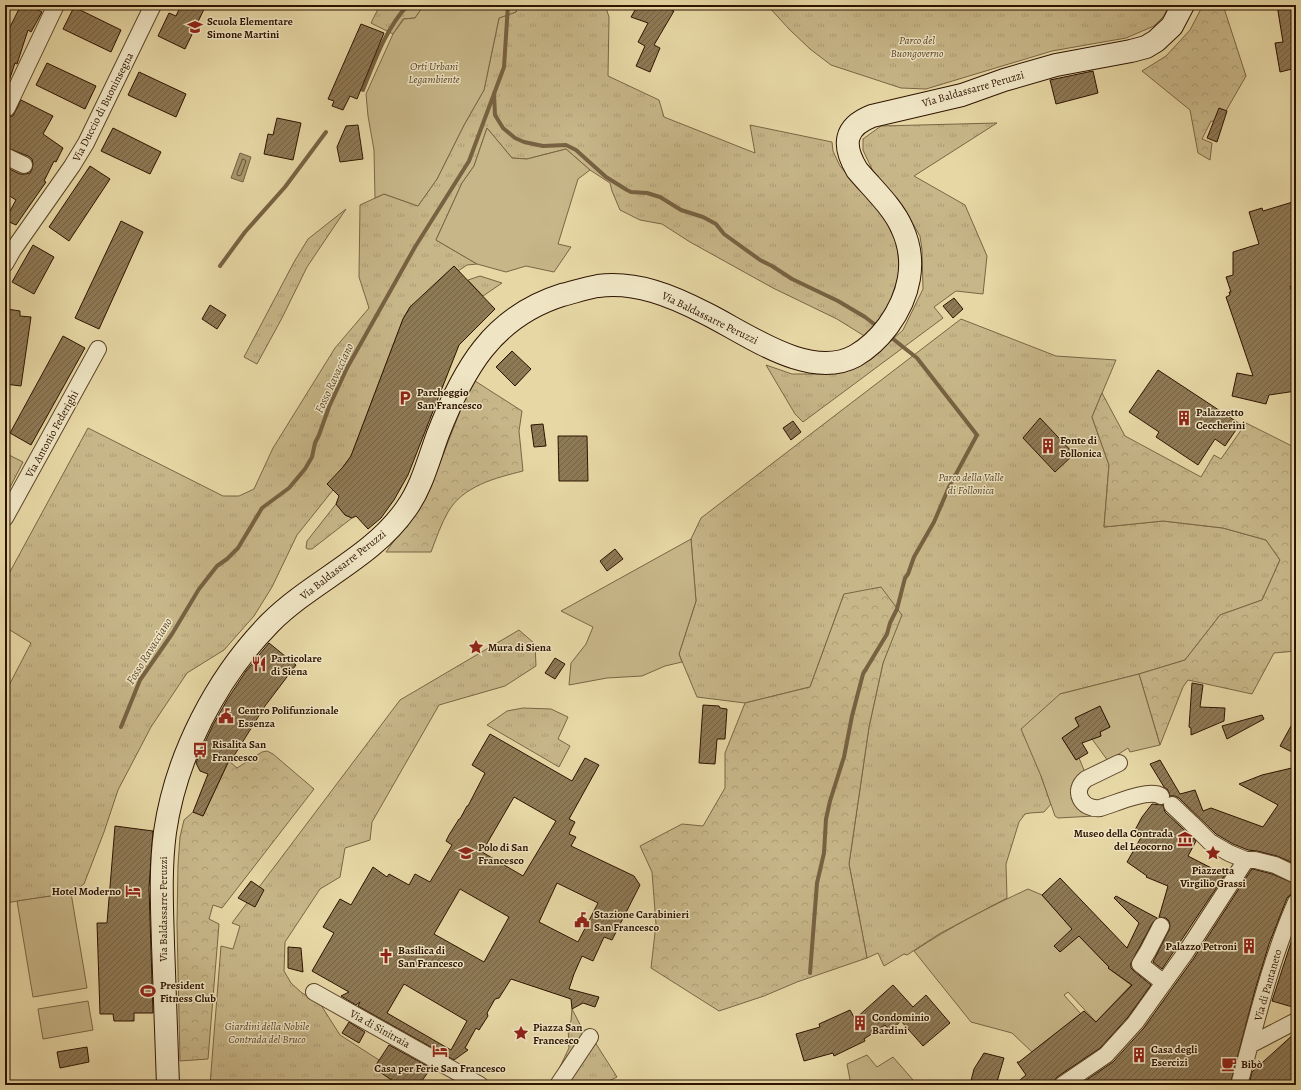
<svg xmlns="http://www.w3.org/2000/svg" width="1301" height="1090" font-family="Alegreya,serif">
<style>
.grass{fill:url(#grass-tufts);stroke:#7a6544}
.forest{fill:url(#forest-crowns);stroke:#7a6544}
.garden{fill:#c7b688;stroke:#7a6544}
.water{fill:#a7956c;stroke:#776141}
.lines{fill:none;stroke-linecap:round;stroke-linejoin:round}
.shore{stroke:#6a5436;stroke-width:1}
.stream{stroke:#776141;stroke-width:4}
.building{fill:url(#building-hatch);stroke:#2e1400;fill-rule:evenodd}
.street-casing{stroke:#5c4529;stroke-width:18}
.secondary-casing{stroke:#2e1400;stroke-width:24}
.street{stroke:#efe5c4;stroke-width:16}
.secondary{stroke:#efe5c4;stroke-width:22}
.labels{text-anchor:middle;dominant-baseline:central;stroke-width:3;stroke-linejoin:round;paint-order:stroke}
.poi-label{font-size:11px;font-weight:bold;fill:#2e1400;stroke:#efe5c4;text-anchor:start}
.park-label{font-size:11px;font-style:italic;fill:#5c4529;stroke:#efe5c4}
.street-label{font-size:11px;fill:#2e1400;stroke:#efe5c4}
.water-label{font-size:12px;font-style:italic;fill:#5e482b;stroke:#efe5c4}
</style>
<defs>
<pattern id="grass-tufts" width="24" height="20" patternUnits="userSpaceOnUse"><rect width="24" height="20" fill="#c7b688"/><path d="M3 7l-1-3M5 7V3M7 7l1-3M15 17l-1-3M17 17v-4M19 17l1-3" fill="none" stroke="#ab9c74"/></pattern>
<pattern id="forest-crowns" width="20" height="18" patternUnits="userSpaceOnUse"><rect width="20" height="18" fill="#c7b688"/><path d="M2 6a3 3 0 1 1 6 0M12 15a3 3 0 1 1 6 0" fill="none" stroke="#ab9c74"/></pattern>
<pattern id="building-hatch" width="6" height="6" patternUnits="userSpaceOnUse"><rect width="6" height="6" fill="#8e7955"/><path d="M-1 1l2-2M0 6l6-6M5 7l2-2" fill="none" stroke="#746244"/></pattern>
</defs>
<rect width="100%" height="100%" fill="#e6d7a4"/>
<filter id="stains"><feTurbulence type="fractalNoise" baseFrequency=".005" numOctaves="4"/><feColorMatrix values="0 0 0 0 .2 0 0 0 0 .09 0 0 0 0 .02 0 0 0 .5 -.17"/></filter>
<radialGradient id="worn" r=".72"><stop offset=".6" stop-color="#630" stop-opacity="0"/><stop offset="1" stop-color="#630" stop-opacity=".3"/></radialGradient>
<!-- grass -->
<path class="grass" d="M 380,5 L 424,5 L 415,18 L 403,19 L 393,34 L 371,23 Z
M 517,5 L 605,5 L 609,17 L 608,76 L 659,100 L 664,117 L 755,153 L 750,125 L 832,142 L 833,151 L 840,166 L 884,217 L 896,242 L 898,254 L 899,267 L 898,278 L 887,311 L 866,337 L 837,319 L 773,288 L 690,242 L 662,224 L 640,220 L 620,210 L 612,191 L 610,183 L 590,170 L 566,149 L 527,159 L 512,158 L 487,128 L 474,166 L 462,183 L 436,240 L 477,264 L 467,265 L 458,271 L 410,307 L 403,319 L 351,456 L 343,467 L 333,490 L 297,535 L 272,587 L 254,616 L 224,650 L 187,673 L 151,727 L 118,790 L 104,832 L 84,884 L 71,893 L 5,903 L 5,693 L 31,643 L 5,627 L 5,581 L 88,428 L 223,496 L 239,496 L 254,489 L 273,448 L 335,348 L 369,308 L 359,277 L 360,205 L 384,194 L 418,206 L 437,179 L 464,125 L 484,90 L 499,18 L 516,12 Z
M 767,5 L 1170,5 L 1163,17 L 1154,26 L 1126,38 L 1052,51 L 926,89 L 901,88 L 831,65 L 810,49 L 789,29 Z
M 997,123 L 914,176 L 965,205 L 987,256 L 983,294 L 956,291 L 934,307 L 943,318 L 803,422 L 795,414 L 766,365 L 792,374 L 822,374 L 844,372 L 873,357 L 903,330 L 923,289 L 922,250 L 920,236 L 905,210 L 877,180 L 863,150 L 863,139 L 881,126 Z
M 346,209 L 307,267 L 282,318 L 257,364 L 244,357 L 294,262 L 308,239 Z
M 480,276 L 502,283 L 483,296 L 468,280 Z
M 961,319 L 1056,356 L 1116,360 L 1092,417 L 1109,465 L 1104,527 L 1163,521 L 1223,528 L 1266,540 L 1280,560 L 1262,600 L 1220,615 L 1185,660 L 1139,674 L 1060,694 L 1041,776 L 1051,804 L 1044,812 L 1030,813 L 1025,814 L 1019,822 L 1006,864 L 1007,898 L 939,934 L 907,955 L 904,954 L 884,966 L 878,953 L 867,958 L 849,864 L 869,727 L 883,663 L 901,615 L 844,594 L 810,687 L 745,703 L 697,697 L 679,654 L 696,601 L 691,539 L 701,518 Z
M 5,453 L 23,462 L 5,497 Z
M 336,504 L 345,515 L 352,518 L 312,549 L 308,549 L 306,548 L 307,541 Z
M 519,630 L 535,644 L 536,666 L 505,686 L 439,705 L 372,822 L 370,840 L 345,848 L 340,877 L 320,889 L 285,942 L 284,971 L 291,983 L 302,993 L 319,1002 L 340,1035 L 379,1060 L 374,1068 L 399,1085 L 210,1085 L 221,946 L 233,949 L 240,926 L 232,923 L 400,700 Z
M 523,708 L 551,709 L 568,717 L 558,739 L 570,746 L 559,767 L 487,725 L 507,711 Z
M 572,1009 L 585,1034 L 556,1075 L 569,1048 L 568,1026 L 571,1021 Z
M 593,1039 L 617,1077 L 601,1085 L 563,1085 Z"/>
<!-- forest -->
<path class="forest" d="M 1203,5 L 1223,5 L 1246,76 L 1219,123 L 1211,121 L 1202,139 L 1212,143 L 1210,160 L 1198,153 L 1190,110 L 1142,71 L 1166,56 L 1190,30 Z
M 475,381 L 522,411 L 519,431 L 523,471 C 495,478 463,486 448,512 C 441,524 436,539 431,552 L 386,552 L 416,511 L 426,495 L 436,473 L 464,401 Z
M 1102,393 L 1125,436 L 1201,477 L 1214,455 L 1221,459 L 1246,423 L 1296,448 L 1296,651 L 1274,653 L 1252,694 L 1188,680 L 1183,687 L 1160,745 L 1139,674 L 1185,660 L 1220,615 L 1262,600 L 1280,560 L 1266,540 L 1223,528 L 1163,521 L 1104,527 L 1109,465 L 1092,417 Z
M 881,587 L 902,615 L 883,663 L 869,727 L 849,864 L 867,958 L 797,982 L 764,996 L 719,1011 L 651,968 L 656,924 L 652,872 L 640,846 L 682,824 L 703,826 L 725,788 L 725,753 L 745,703 L 810,687 L 844,594 Z
M 267,751 L 273,754 L 314,789 L 222,908 L 213,905 L 209,919 L 219,924 L 208,1059 L 180,1061 L 177,924 L 178,865 L 180,837 L 184,820 L 193,812 L 203,816 L 229,761 L 237,768 L 262,752 Z"/>
<!-- garden -->
<path class="garden" d="M 424,5 L 517,5 L 516,12 L 499,18 L 484,90 L 464,125 L 437,179 L 418,206 L 384,194 L 375,198 L 374,150 L 368,116 L 366,94 L 393,34 L 404,19 L 415,18 Z
M 487,128 L 512,158 L 527,159 L 566,149 L 590,170 L 578,179 L 558,244 L 571,247 L 554,272 L 526,266 L 506,272 L 477,264 L 436,240 L 462,183 L 474,166 Z
M 691,539 L 696,601 L 679,654 L 682,662 L 665,666 L 642,676 L 607,678 L 569,685 L 571,663 L 586,644 L 593,627 L 561,611 Z
M 1139,674 L 1160,745 L 1130,752 L 1128,748 L 1108,761 L 1092,739 L 1101,736 L 1100,732 L 1110,727 L 1100,707 L 1075,718 L 1079,726 L 1062,738 L 1076,760 L 1079,758 L 1084,770 L 1078,776 L 1094,816 L 1058,818 L 1055,816 L 1041,776 L 1021,729 L 1060,694 Z
M 1028,889 L 1042,895 L 1072,929 L 1069,932 L 1075,939 L 1079,936 L 1109,967 L 1108,968 L 1131,985 L 1096,1022 L 1068,992 L 1064,995 L 1081,1014 L 1032,1052 L 1012,1033 L 971,1022 L 914,951 C 950,927 989,907 1028,889 Z
M 71,893 L 87,988 L 33,997 L 17,901 Z
M 88,1001 L 93,1030 L 43,1039 L 38,1009 Z
M 867,1055 L 877,1067 L 893,1057 L 913,1080 L 912,1085 L 851,1085 L 847,1064 Z"/>
<!-- water -->
<path class="water" d="M 240,153 L 251,157 L 243,182 L 231,178 Z"/>
<g class="lines">
<!-- shore -->
<path class="shore" d="M 243,159 L 245,160 L 246,161 L 241,175 L 238,176 L 237,174 Z"/>
<!-- stream -->
<path class="stream" d="M 363,90 C 375,60 386,28 408,5
M 494,93 L 495,115 L 503,128 L 515,138 L 524,142 L 543,146 L 566,145 L 576,150 L 606,177 L 627,190 L 631,192 L 647,193 L 660,197 L 681,210 L 703,217 L 716,224 L 724,234 L 760,260 L 772,266 L 792,279 L 838,301 L 865,317 L 878,327
M 220,266 L 245,232 L 285,187 L 326,132
M 121,727 L 140,680 L 172,634 L 199,589 L 217,566 L 227,559 L 238,548 L 262,508 L 289,488 L 305,469 L 312,457 L 315,443 L 319,435 L 329,407 L 347,368 L 415,247 L 469,161 L 504,67 L 508,5
M 810,973 L 817,883 L 824,853 L 826,819 L 830,801 L 844,757 L 852,716 L 863,674 L 887,634 L 890,623 L 897,609 L 905,578 L 908,574 L 914,557 L 934,522 L 949,487 L 977,435 L 917,358 L 888,335"/>
</g>
<!-- building -->
<path class="building" d="M 21,5 L 28,5 L 42,12 L 31,32 L 28,30 L 17,64 L 15,63 L 7,87 L 5,87 L 5,37 Z
M 181,5 L 206,5 L 185,49 L 158,36 L 169,13 L 176,16 Z
M 638,5 L 660,5 L 674,11 L 654,45 L 660,48 L 650,72 L 636,66 L 645,46 L 638,42 L 648,23 L 631,17 Z
M 1277,5 L 1296,5 L 1296,68 L 1280,72 L 1275,43 L 1283,42 Z
M 74,7 L 121,30 L 111,52 L 63,29 Z
M 361,24 L 384,33 L 357,99 L 350,96 L 343,110 L 332,106 L 334,101 L 328,99 Z
M 47,63 L 96,86 L 85,109 L 36,85 Z
M 1093,71 L 1098,93 L 1056,104 L 1050,80 Z
M 139,72 L 186,94 L 176,117 L 128,95 Z
M 21,100 L 53,116 L 43,134 L 63,148 L 56,162 L 54,161 L 44,181 L 46,182 L 16,225 L 5,220 L 16,200 L 5,193 L 5,167 L 20,174 L 25,174 L 30,173 L 32,169 L 33,164 L 32,159 L 28,156 L 5,147 L 5,117 L 13,116 Z
M 1219,108 L 1227,111 L 1217,142 L 1207,138 Z
M 277,118 L 301,123 L 293,160 L 264,154 L 268,134 L 273,135 Z
M 358,125 L 363,159 L 340,162 L 337,147 L 346,126 Z
M 113,128 L 161,152 L 150,174 L 101,151 Z
M 90,166 L 110,179 L 69,241 L 49,227 Z
M 1296,201 L 1296,284 L 1290,286 L 1296,305 L 1296,391 L 1269,395 L 1266,404 L 1232,396 L 1237,373 L 1253,376 L 1226,297 L 1230,295 L 1229,292 L 1231,292 L 1226,277 L 1233,275 L 1233,252 L 1259,244 L 1249,212 L 1262,208 L 1263,211 Z
M 121,221 L 143,232 L 99,329 L 75,318 Z
M 33,245 L 54,257 L 34,294 L 12,282 Z
M 454,266 L 495,309 L 459,345 L 408,475 L 394,500 L 381,518 L 368,529 L 356,516 L 352,518 L 345,515 L 336,504 L 339,496 L 327,484 L 343,467 L 351,456 L 403,319 L 410,307 Z
M 954,298 L 963,309 L 953,318 L 943,306 Z
M 210,305 L 226,315 L 217,329 L 202,319 Z
M 7,309 L 20,311 L 20,316 L 31,317 L 21,386 L 5,384 L 5,324 Z
M 63,336 L 85,348 L 31,445 L 10,433 Z
M 512,351 L 531,369 L 515,386 L 496,367 Z
M 1158,370 L 1240,424 L 1225,446 L 1215,439 L 1198,465 L 1156,437 L 1159,432 L 1129,412 Z
M 1040,418 L 1074,454 L 1055,472 L 1023,438 Z
M 793,421 L 801,432 L 791,440 L 783,428 Z
M 543,424 L 546,446 L 534,447 L 531,425 Z
M 558,436 L 587,436 L 588,481 L 559,481 Z
M 615,549 L 623,559 L 607,571 L 600,561 Z
M 269,643 L 296,665 L 265,706 L 232,759 L 230,758 L 203,816 L 193,812 L 208,774 L 200,771 L 196,763 L 200,753 L 213,725 L 227,700 L 246,671 Z
M 555,658 L 565,664 L 555,679 L 545,673 Z
M 1192,683 L 1203,685 L 1200,707 L 1225,708 L 1224,721 L 1191,735 L 1191,728 L 1189,727 Z
M 703,705 L 719,706 L 720,708 L 727,709 L 725,739 L 717,739 L 715,764 L 699,763 Z
M 1100,706 L 1110,727 L 1100,732 L 1101,736 L 1082,743 L 1088,753 L 1076,760 L 1062,738 L 1079,726 L 1075,718 Z
M 1262,715 L 1264,719 L 1227,739 L 1222,726 Z
M 1296,717 L 1296,754 L 1280,746 Z
M 490,734 L 572,781 L 585,758 L 599,765 L 569,819 L 575,822 L 569,834 L 576,837 L 571,846 L 634,876 L 640,885 L 612,940 L 604,937 L 593,961 L 582,956 L 574,974 L 569,989 L 599,997 L 595,1007 L 583,1003 L 572,1009 L 571,999 L 511,979 L 499,998 L 495,999 L 487,1013 L 488,1016 L 479,1030 L 476,1028 L 465,1048 L 468,1050 L 454,1060 L 358,1006 L 360,1002 L 356,1005 L 341,996 L 349,992 L 312,971 L 334,933 L 323,927 L 340,899 L 351,905 L 373,867 L 387,877 L 389,874 L 409,885 L 415,874 L 430,882 L 452,845 L 446,841 L 449,835 L 459,819 L 460,819 L 467,806 L 468,806 L 485,773 L 472,765 ZM 514,797 L 556,821 L 523,876 L 482,852 ZM 557,883 L 598,903 L 578,942 L 539,922 ZM 460,889 L 509,917 L 484,962 L 434,934 ZM 404,984 L 467,1021 L 451,1050 L 387,1013 Z
M 1160,760 L 1180,794 L 1195,790 L 1203,811 L 1211,808 L 1263,827 L 1278,805 L 1239,784 L 1262,775 L 1296,767 L 1296,864 L 1277,856 L 1257,851 L 1248,850 L 1233,844 L 1216,834 L 1179,798 L 1175,796 L 1170,796 L 1168,790 L 1164,787 L 1150,764 Z
M 1152,804 L 1163,805 L 1165,812 L 1196,841 L 1188,856 L 1225,875 L 1162,969 L 1153,962 L 1169,930 L 1170,926 L 1169,921 L 1166,918 L 1159,917 L 1168,886 L 1146,877 L 1147,876 L 1127,862 L 1143,834 L 1135,830 L 1142,817 Z
M 115,826 L 153,831 L 149,888 L 153,1013 L 134,1013 L 134,1021 L 114,1021 L 113,1014 L 100,1014 L 97,923 L 107,923 Z
M 1253,869 L 1272,874 L 1296,884 L 1296,893 L 1291,894 L 1287,898 L 1269,944 L 1255,990 L 1230,1085 L 1079,1085 L 1113,1062 L 1143,1029 L 1194,958 L 1251,870 Z
M 1060,878 L 1127,948 L 1139,923 L 1114,898 L 1116,896 L 1157,918 L 1153,922 L 1131,963 L 1131,968 L 1134,971 L 1151,985 L 1128,1017 L 1100,1048 L 1057,1077 L 1054,1081 L 1053,1085 L 1014,1085 L 1026,1075 L 1017,1062 L 1019,1062 L 1084,1011 L 1096,1022 L 1132,985 L 1108,968 L 1109,967 L 1079,936 L 1060,952 L 1054,946 L 1072,929 L 1042,895 Z
M 251,881 L 264,890 L 255,907 L 238,898 Z
M 1296,927 L 1296,1008 L 1272,1001 Z
M 288,947 L 301,948 L 303,972 L 288,968 Z
M 893,985 L 913,1007 L 926,995 L 950,1023 L 923,1046 L 901,1021 L 890,1031 L 885,1025 L 864,1039 L 865,1041 L 834,1056 L 833,1053 L 804,1061 L 796,1034 L 820,1027 L 819,1024 L 850,1010 L 855,1019 Z
M 349,1022 L 365,1032 L 359,1043 L 342,1033 Z
M 1296,1032 L 1296,1077 L 1286,1085 L 1249,1085 L 1252,1072 Z
M 389,1045 L 431,1068 L 419,1085 L 399,1085 L 374,1068 Z
M 87,1047 L 89,1062 L 60,1068 L 57,1052 Z
M 984,1053 L 1004,1058 L 996,1085 L 970,1085 L 974,1069 Z"/>
<g class="lines">
<!-- street casing -->
<g class="street-casing">
<path id="street" d="M 5,107 L 7,108 L 56,5
M 5,156 L 24,165
M 5,264 L 13,250 L 72,166 L 86,143 L 153,5
M 5,518 L 98,349
M 1119,763 L 1086,779 C 1071,791 1082,810 1100,808 C 1115,804 1148,788 1161,796
M 1172,805 L 1191,823 L 1210,842 L 1229,853 L 1246,860 L 1252,860
M 1255,860 L 1275,865 L 1296,875
M 1161,926 L 1148,951 L 1140,964 L 1164,983
M 314,992 L 480,1085
M 1250,1045 L 1296,1021
M 558,1085 L 590,1037
M 1062,1085 L 1106,1055 L 1135,1023 L 1186,952 L 1246,860
M 1239,1085 C 1256,1023 1270,961 1296,902"/>
</g>
<!-- secondary casing -->
<g class="secondary-casing">
<path id="secondary" d="M 168,1085 C 166,1038 165,991 163,944 C 162,907 160,869 165,832 C 176,756 216,678 270,623 C 312,581 372,558 406,509 C 422,487 429,458 438,434 C 463,370 492,317 562,295 C 574,292 586,288 598,286 C 636,281 672,296 705,313 C 746,333 809,381 855,356 C 869,348 879,338 888,326 C 909,297 918,262 902,228 C 893,207 872,188 857,170 C 842,145 844,127 872,116 L 962,95 L 1004,80 L 1056,65 L 1131,51 L 1146,47 L 1156,41 L 1172,26 L 1183,5"/>
</g>
<!-- street -->
<use href="#street" class="street"/>
<!-- secondary -->
<use href="#secondary" class="secondary"/>
</g>
<!-- icons -->
<defs>
<g id="school-bare" transform="scale(1.2)"><path d="M0-5L7-2L0 1L-7-2ZM-4 1L0 2.5L4 1V4Q0 6-4 4Z" fill="#8f2418" stroke="#efe5c4" stroke-width="2.5" paint-order="stroke"/></g>
<g id="parking-bare" transform="scale(1.2)"><path d="M-3.5-5.5H1a3.5 3.5 0 0 1 0 7H-1V5.5H-3.5ZM-1-3.4V-.6H.8a1.4 1.4 0 0 0 0-2.8Z" fill="#8f2418" stroke="#efe5c4" stroke-width="2.5" paint-order="stroke"/></g>
<g id="building-bare" transform="scale(1.2)"><path d="M-4-6H4V6H1V3H-1V6H-4ZM-2.5-4.3h1.7v1.8h-1.7ZM.8-4.3h1.7v1.8H.8ZM-2.5-1h1.7V.8h-1.7ZM.8-1h1.7V.8H.8Z" fill="#8f2418" stroke="#efe5c4" stroke-width="2.5" paint-order="stroke"/></g>
<g id="sight-bare" transform="scale(1.2)"><path d="M0-6L1.8-2.2L6-1.7L2.9 1.2L3.7 5.4L0 3.3L-3.7 5.4L-2.9 1.2L-6-1.7L-1.8-2.2Z" fill="#8f2418" stroke="#efe5c4" stroke-width="2.5" paint-order="stroke"/></g>
<g id="restaurant-bare" transform="scale(1.2)"><path d="M-5-6h1v4h1v-4h1v4h1v-4h1v5L-1.5 .5V6h-2V.5L-5-1ZM5-6V6H3V1.5H1.5Q1.5-4 5-6Z" fill="#8f2418" stroke="#efe5c4" stroke-width="2.5" paint-order="stroke"/></g>
<g id="civic-bare" transform="scale(1.2)"><path d="M-.6-6.5H3V-4.5H.6V-3L4-1V1h2V6H-6V1h2V-1L-.6-3ZM-1.2 2.5V6h2.4V2.5Z" fill="#8f2418" stroke="#efe5c4" stroke-width="2.5" paint-order="stroke"/></g>
<g id="bus-bare" transform="scale(1.2)"><path d="M-5-6H5V4H4V6H2V4H-2V6H-4V4H-5ZM-3.5-4V0h7V-4ZM-3.5 1.2v1.5H-2V1.2ZM2 1.2v1.5H3.5V1.2Z" fill="#8f2418" stroke="#efe5c4" stroke-width="2.5" paint-order="stroke"/></g>
<g id="museum-bare" transform="scale(1.2)"><path d="M0-6L6-3V-2H-6V-3ZM-5-1h2V3h-2ZM-1-1h2V3h-2ZM3-1h2V3H3ZM-6 4H6V6H-6Z" fill="#8f2418" stroke="#efe5c4" stroke-width="2.5" paint-order="stroke"/></g>
<g id="university-bare" transform="scale(1.2)"><path d="M0-5L7-2L0 1L-7-2ZM-4 1L0 2.5L4 1V4Q0 6-4 4Z" fill="#8f2418" stroke="#efe5c4" stroke-width="2.5" paint-order="stroke"/></g>
<g id="hotel-bare" transform="scale(1.2)"><path d="M-6-4.5h1.5V1H6V5H4.5V3h-9V5H-6ZM-4 0a1.8 1.8 0 1 1 3.6 0ZM.5 0V-2.5h3Q6-2.5 6 0Z" fill="#8f2418" stroke="#efe5c4" stroke-width="2.5" paint-order="stroke"/></g>
<g id="church-bare" transform="scale(1.2)"><path d="M-1.2-6h2.4v3.5h3.3v2.4h-3.3V6h-2.4V-.1h-3.3v-2.4h3.3Z" fill="#8f2418" stroke="#efe5c4" stroke-width="2.5" paint-order="stroke"/></g>
<g id="stadium-bare" transform="scale(1.2)"><path d="M0-5a6.5 5 0 1 0 0 10a6.5 5 0 1 0 0-10ZM-3.5-1.8h7v3.6h-7Z" fill="#8f2418" stroke="#efe5c4" stroke-width="2.5" paint-order="stroke"/></g>
<g id="cafe-bare" transform="scale(1.2)"><path d="M-5.5-4.5H6V0H3Q3 3.5 0 3.5H-2.5Q-5.5 3.5-5.5 0ZM3-3.2v2h1.7v-2ZM-6 4.5H4V6H-6Z" fill="#8f2418" stroke="#efe5c4" stroke-width="2.5" paint-order="stroke"/></g>
</defs>
<g fill-rule="evenodd">
<use href="#school-bare" x="195" y="27"/>
<use href="#parking-bare" x="405" y="398"/>
<use href="#building-bare" x="1184" y="418"/>
<use href="#building-bare" x="1048" y="446"/>
<use href="#sight-bare" x="476" y="647"/>
<use href="#restaurant-bare" x="259" y="664"/>
<use href="#civic-bare" x="226" y="716"/>
<use href="#bus-bare" x="200" y="750"/>
<use href="#museum-bare" x="1185" y="839"/>
<use href="#university-bare" x="466" y="853"/>
<use href="#sight-bare" x="1213" y="853"/>
<use href="#hotel-bare" x="133" y="891"/>
<use href="#civic-bare" x="582" y="920"/>
<use href="#building-bare" x="1249" y="946"/>
<use href="#church-bare" x="386" y="956"/>
<use href="#stadium-bare" x="148" y="991"/>
<use href="#building-bare" x="860" y="1023"/>
<use href="#sight-bare" x="521" y="1033"/>
<use href="#hotel-bare" x="440" y="1051"/>
<use href="#building-bare" x="1139" y="1055"/>
<use href="#cafe-bare" x="1229" y="1064"/>
</g>
<g class="labels">
<!-- poi labels -->
<g class="poi-label">
<text x="207" y="21">Scuola Elementare<tspan x="207" dy="13">Simone Martini</tspan></text>
<text x="417" y="392">Parcheggio<tspan x="417" dy="13">San Francesco</tspan></text>
<text x="1196" y="412">Palazzetto<tspan x="1196" dy="13">Ceccherini</tspan></text>
<text x="1060" y="440">Fonte di<tspan x="1060" dy="13">Follonica</tspan></text>
<text x="488" y="647">Mura di Siena</text>
<text x="271" y="658">Particolare<tspan x="271" dy="13">di Siena</tspan></text>
<text x="238" y="710">Centro Polifunzionale<tspan x="238" dy="13">Essenza</tspan></text>
<text x="212" y="744">Risalita San<tspan x="212" dy="13">Francesco</tspan></text>
<text x="1173" y="833" text-anchor="end">Museo della Contrada<tspan x="1173" dy="13">del Leocorno</tspan></text>
<text x="478" y="847">Polo di San<tspan x="478" dy="13">Francesco</tspan></text>
<text x="1213" y="870" text-anchor="middle">Piazzetta<tspan x="1213" dy="13">Virgilio Grassi</tspan></text>
<text x="121" y="891" text-anchor="end">Hotel Moderno</text>
<text x="594" y="914">Stazione Carabinieri<tspan x="594" dy="13">San Francesco</tspan></text>
<text x="1237" y="946" text-anchor="end">Palazzo Petroni</text>
<text x="398" y="950">Basilica di<tspan x="398" dy="13">San Francesco</tspan></text>
<text x="160" y="985">President<tspan x="160" dy="13">Fitness Club</tspan></text>
<text x="872" y="1017">Condominio<tspan x="872" dy="13">Bardini</tspan></text>
<text x="533" y="1027">Piazza San<tspan x="533" dy="13">Francesco</tspan></text>
<text x="1151" y="1049">Casa degli<tspan x="1151" dy="13">Esercizi</tspan></text>
<text x="1241" y="1064">Bibò</text>
<text x="440" y="1068" text-anchor="middle">Casa per Ferie San Francesco</text>
</g>
<!-- park labels -->
<g class="park-label">
<text x="917" y="40">Parco del<tspan x="917" dy="13">Buongoverno</tspan></text>
<text x="434" y="66">Orti Urbani<tspan x="434" dy="13">Legambiente</tspan></text>
<text x="971" y="477">Parco della Valle<tspan x="971" dy="13">di Follonica</tspan></text>
<text x="267" y="1026">Giardini della Nobile<tspan x="267" dy="13">Contrada del Bruco</tspan></text>
</g>
<!-- street labels -->
<g class="street-label">
<text transform="translate(973 89) rotate(-16)">Via Baldassarre Peruzzi</text>
<text transform="translate(103 107) rotate(-63)">Via Duccio di Buoninsegna</text>
<text transform="translate(710 318) rotate(26)">Via Baldassarre Peruzzi</text>
<text transform="translate(52 434) rotate(-61)">Via Antonio Federighi</text>
<text transform="translate(343 565) rotate(-38)">Via Baldassarre Peruzzi</text>
<text transform="translate(163 909) rotate(-90)">Via Baldassarre Peruzzi</text>
<text transform="translate(1268 985) rotate(-74)">Via di Pantaneto</text>
<text transform="translate(380 1029) rotate(29)">Via di Sinitraia</text>
</g>
<!-- water labels -->
<g class="water-label">
<text transform="translate(334 378) rotate(-65)">Fosso Ravacciano</text>
<text transform="translate(149 651) rotate(-58)">Fosso Ravacciano</text>
</g>
</g>
<!-- margin -->
<rect width="1301" height="1090" fill="none" stroke="#e6d7a4" stroke-width="20"/>
<rect x="6" y="6" width="1289" height="1078" fill="none" stroke="#2e1400" stroke-width="2"/>
<rect x="10" y="10" width="1281" height="1070" fill="none" stroke="#2e1400"/>
<rect width="100%" height="100%" filter="url(#stains)"/>
<rect width="100%" height="100%" fill="url(#worn)"/>
</svg>
